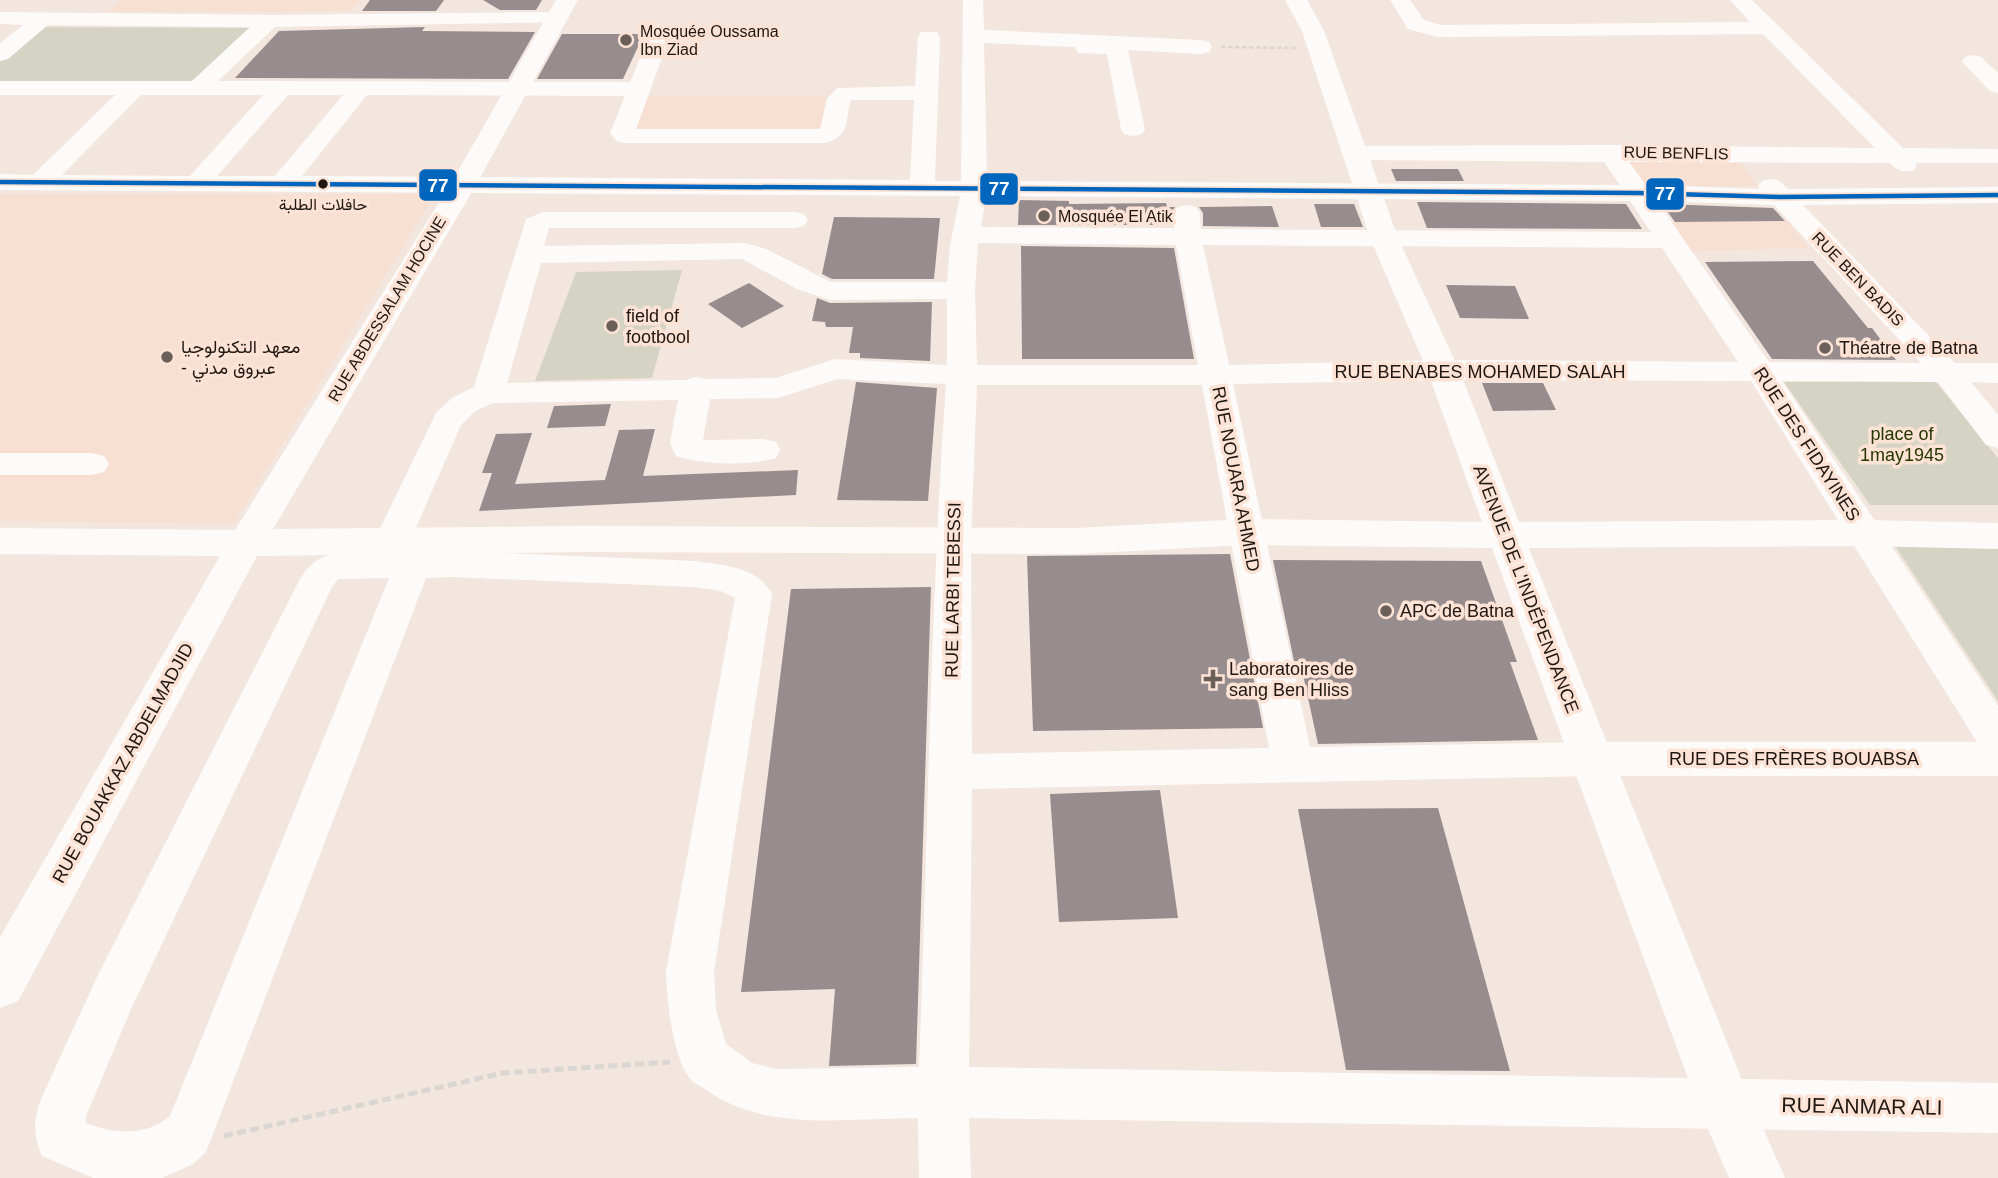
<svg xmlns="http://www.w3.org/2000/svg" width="1998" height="1178" font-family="Arial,Vazirmatn,sans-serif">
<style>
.built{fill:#f7dfd1}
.green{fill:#d5d4c4}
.building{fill:#978d8e}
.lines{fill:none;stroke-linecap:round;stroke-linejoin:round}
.path-far1{stroke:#dad6d4;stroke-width:2.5;stroke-dasharray:4.5 2.5;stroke-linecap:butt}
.path{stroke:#dad6d4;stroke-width:5;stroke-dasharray:9 4.5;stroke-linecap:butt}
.minor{fill:#fdfbfa;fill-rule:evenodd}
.major{fill:#fdfbfa;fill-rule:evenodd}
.bus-1-casing{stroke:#fce3d5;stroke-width:8}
.bus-1{stroke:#0065bd;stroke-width:4.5}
.poi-dot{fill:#6a5f59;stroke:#fce3d5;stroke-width:2.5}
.bus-dot{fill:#201712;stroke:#fce3d5;stroke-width:2.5}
.labels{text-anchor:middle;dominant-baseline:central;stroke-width:7;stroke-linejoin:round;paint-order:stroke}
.far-poi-label{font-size:16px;fill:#201712;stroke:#fce3d5;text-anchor:start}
.far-street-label{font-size:16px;fill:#201712;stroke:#fce3d5}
.bus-label{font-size:16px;fill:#201712;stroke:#fce3d5}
.poi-label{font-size:18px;fill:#201712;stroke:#fce3d5;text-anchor:start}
.street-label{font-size:18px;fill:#201712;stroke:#fce3d5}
.park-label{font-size:18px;fill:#273702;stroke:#fce3d5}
.near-street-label{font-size:21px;fill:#201712;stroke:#fce3d5}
.line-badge{stroke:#fce3d5;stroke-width:2.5}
.badge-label{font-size:19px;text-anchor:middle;font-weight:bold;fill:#fff}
</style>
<rect width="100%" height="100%" fill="#f3e6de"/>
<!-- built -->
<path class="built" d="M 122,0 L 360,0 L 350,11 L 108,12 Z
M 646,96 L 826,96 L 822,126 L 815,129 L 634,129 Z
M 1608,152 L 1732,152 L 1758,186 L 1632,186 Z
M 0,194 L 435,194 L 234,523 L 0,521 Z
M 1787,221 L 1809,248 L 1681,251 L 1663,222 Z"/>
<!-- green -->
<path class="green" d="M 44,27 L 255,28 L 197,85 L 0,83 L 0,62 Z
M 682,270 L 652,378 L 535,381 L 576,272 Z
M 1935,381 L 1998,458 L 1998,505 L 1870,505 L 1784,382 Z
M 1893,543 L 1998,544 L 1998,701 Z"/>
<!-- building -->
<path class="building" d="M 370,0 L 444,0 L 436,11 L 362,11 Z
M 483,0 L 542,0 L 536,10 L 500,10 Z
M 425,27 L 422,31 L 535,32 L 508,79 L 235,78 L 279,31 Z
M 562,34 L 644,34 L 623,79 L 537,79 Z
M 1391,169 L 1458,169 L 1464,181 L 1396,181 Z
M 1019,200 L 1069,201 L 1069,204 L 1166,203 L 1167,207 L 1175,207 L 1171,213 L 1171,225 L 1018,225 Z
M 1417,202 L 1626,204 L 1642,229 L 1427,228 Z
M 1314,204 L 1354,204 L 1363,227 L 1321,227 Z
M 1662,204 L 1773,208 L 1785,221 L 1675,222 Z
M 1272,206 L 1279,227 L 1203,226 L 1203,213 L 1199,207 Z
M 834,217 L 940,218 L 934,279 L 832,279 L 822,274 Z
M 1021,246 L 1174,248 L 1194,359 L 1022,359 Z
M 1813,261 L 1868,328 L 1872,328 L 1896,360 L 1772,359 L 1705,262 Z
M 749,283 L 784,306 L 742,328 L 708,304 Z
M 1446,285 L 1515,286 L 1529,319 L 1460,318 Z
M 817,298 L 830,303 L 932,302 L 930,361 L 860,358 L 860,353 L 849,353 L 853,327 L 826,327 L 825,322 L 812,321 Z
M 856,382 L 937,388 L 928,501 L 837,500 Z
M 1482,383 L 1543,383 L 1556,410 L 1493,411 Z
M 611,404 L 605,426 L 547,428 L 554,406 Z
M 655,429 L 643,476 L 798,470 L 796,495 L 479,511 L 492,473 L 482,473 L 496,434 L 532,433 L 515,484 L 605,480 L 619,430 Z
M 1230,554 L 1263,728 L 1033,731 L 1027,556 Z
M 1273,560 L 1481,561 L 1517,662 L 1510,662 L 1538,740 L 1318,744 L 1300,661 L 1294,661 Z
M 931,587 L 916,1064 L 829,1066 L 835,989 L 741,992 L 791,589 Z
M 1160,790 L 1178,918 L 1059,922 L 1050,794 Z
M 1438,808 L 1510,1071 L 1346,1070 L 1298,809 Z"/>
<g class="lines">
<!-- path-far1 -->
<path class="path-far1" d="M 1221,47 L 1296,48"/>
<!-- path -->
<path class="path" d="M 224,1136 L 503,1073 L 670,1062"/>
<!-- minor -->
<path class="minor" d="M 963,0 L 983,0 L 984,30 L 1201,40 L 1209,42 L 1212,47 L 1209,52 L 1201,54 L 1128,50 L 1145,129 L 1142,134 L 1133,136 L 1124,134 L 1121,129 L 1107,54 L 1078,53 L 1075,47 L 984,43 L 987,181 L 1620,185 L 1604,162 L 1355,160 L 1346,158 L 1343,153 L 1346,148 L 1355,146 L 1610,145 L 1875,148 L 1763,34 L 1438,37 L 1408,29 L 1390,0 L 1410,0 L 1424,20 L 1440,25 L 1750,22 L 1730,0 L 1752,0 L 1903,148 L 1998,149 L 1998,163 L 1917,163 L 1915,170 C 1903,173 1898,171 1890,163 L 1629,162 L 1646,185 L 1760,189 L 1758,186 L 1762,181 C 1774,177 1780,180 1788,189 L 1998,187 L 1998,203 L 1803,205 L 1955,363 L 1998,363 L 1998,383 L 1971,382 L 1998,415 L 1998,448 L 1986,445 L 1938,382 L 1782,381 L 1998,706 L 1998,776 L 1590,776 L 972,789 L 969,1067 L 1998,1083 L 1998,1133 L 969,1118 L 971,1178 L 919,1178 L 918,1118 C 847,1118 765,1133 705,1089 C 700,1086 691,1082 688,1076 C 672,1052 667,1000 666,972 L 735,598 L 721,591 L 695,587 L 451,577 L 426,578 L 206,1152 L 193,1164 L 162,1178 L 94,1178 L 42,1156 C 33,1134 33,1119 42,1097 L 97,977 L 299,581 C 320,544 349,553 386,552 L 379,550 L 374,541 L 436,413 L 452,398 L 474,387 L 526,219 L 543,212 L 795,212 L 804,214 L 808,220 L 804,226 L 795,228 L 549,228 L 544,246 L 745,243 L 766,249 L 831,282 L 947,282 L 950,245 L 960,196 L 0,190 L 0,174 L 33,175 L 115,95 L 0,95 L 0,81 L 192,81 L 250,27 L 48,25 L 8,59 L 0,61 L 0,43 L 23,25 L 0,24 L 0,12 L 269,15 L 558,12 L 565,14 L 569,18 L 565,22 L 275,27 L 218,81 L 630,82 L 650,34 L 666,34 L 669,39 L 636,129 L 820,129 L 827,99 L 837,88 L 915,86 L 918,37 L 921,32 L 937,32 L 940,37 L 935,181 L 961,181 ZM 141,95 L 263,95 L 190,176 L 62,175 ZM 288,95 L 343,95 L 275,176 L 217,176 ZM 367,95 L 625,96 L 610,133 L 616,141 L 625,143 L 824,143 C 851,137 844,122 851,100 L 914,100 L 910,180 L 302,176 ZM 986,196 L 1630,201 L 1651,232 L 1201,229 L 1200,213 L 1196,207 L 1187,205 L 1178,207 L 1174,213 L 1174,228 L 981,227 ZM 1657,201 L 1774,205 L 1921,363 L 1769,362 ZM 978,243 L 1176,245 L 1198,365 L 977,365 L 975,290 ZM 1203,245 L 1662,248 L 1738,362 L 1443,360 L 1229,365 ZM 742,259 L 797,289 L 830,300 L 947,299 L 947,365 L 835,359 L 776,378 L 705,379 L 696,377 L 686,380 L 507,383 L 541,263 ZM 837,379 L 946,384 C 930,611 928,839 919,1067 L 776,1069 L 752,1063 L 726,1044 L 716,1010 L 714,972 L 772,594 C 758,567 723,565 695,561 L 451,551 L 399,552 L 405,550 L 410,541 L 461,425 L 474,412 L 493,403 L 678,400 L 670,443 L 676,456 C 705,465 746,466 776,458 L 780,450 L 776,442 L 764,439 L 703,440 L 710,399 L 778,398 ZM 1443,380 L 1751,381 L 1977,742 L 1590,742 L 1310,747 L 1233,384 ZM 977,385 L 1202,385 L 1269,748 L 972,754 L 971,539 ZM 389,578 L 170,1116 C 145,1137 115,1134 86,1123 L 86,1116 L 131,1009 L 332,587 L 338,579 Z
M 1973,55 L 1981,57 L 1998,73 L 1998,93 L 1990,91 L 1962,62 L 1965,57 Z
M 0,453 L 92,453 L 104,456 L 109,464 L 104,472 L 92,475 L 0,475 Z"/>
<!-- major -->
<path class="major" d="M 556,0 L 578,0 L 476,185 L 273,529 L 581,526 L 1076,528 L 1245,519 L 1482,522 L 1427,370 L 1370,238 L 1302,31 L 1285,0 L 1307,0 L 1324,31 L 1398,238 L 1459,370 L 1519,522 L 1864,520 L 1998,523 L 1998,549 L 1864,546 L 1529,548 L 1746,1090 L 1785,1178 L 1729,1178 L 1698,1105 L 1492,548 L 1245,545 L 1076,554 L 581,552 L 257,556 L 18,1001 L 0,1008 L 0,937 L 220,556 L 0,554 L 0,528 L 235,530 L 450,185 Z"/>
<!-- bus-1 casing -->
<g class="bus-1-casing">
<path id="bus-1" d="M 0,182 L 1638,193 L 1780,197 L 1998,195"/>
</g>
<!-- bus-1 -->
<use href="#bus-1" class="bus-1"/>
</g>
<!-- markers -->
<g class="poi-dot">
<circle cx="626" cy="40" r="7"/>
<circle cx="1044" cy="216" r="7"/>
<circle cx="612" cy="326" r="7"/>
<circle cx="1825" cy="348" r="7"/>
<circle cx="167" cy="357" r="7"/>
<circle cx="1386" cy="611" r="7"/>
<path d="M1209.5 668.5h7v7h7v7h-7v7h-7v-7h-7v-7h7z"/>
</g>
<circle class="bus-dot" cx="323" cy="184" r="6"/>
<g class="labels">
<!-- far-poi labels -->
<g class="far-poi-label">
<text x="640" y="31">Mosquée Oussama<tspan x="640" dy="18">Ibn Ziad</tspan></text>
<text x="1058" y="216">Mosquée El Atik</text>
</g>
<!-- far-street labels -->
<g class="far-street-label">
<text transform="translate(1676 153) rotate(1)">RUE BENFLIS</text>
<text transform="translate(1858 279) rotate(46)">RUE BEN BADIS</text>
<text transform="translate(387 309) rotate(-59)">RUE ABDESSALAM HOCINE</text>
</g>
<!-- bus labels -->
<g class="bus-label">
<text x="323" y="204">حافلات الطلبة</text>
</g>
<!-- poi labels -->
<g class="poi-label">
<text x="626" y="316">field of<tspan x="626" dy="21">footbool</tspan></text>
<text x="181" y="347">معهد التكنولوجيا<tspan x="181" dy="21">- عبروق مدني</tspan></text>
<text x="1839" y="348">Théatre de Batna</text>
<text x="1400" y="611">APC de Batna</text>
<text x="1229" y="669">Laboratoires de<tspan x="1229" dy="21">sang Ben Hliss</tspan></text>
</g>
<!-- street labels -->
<g class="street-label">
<text x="1480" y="372">RUE BENABES MOHAMED SALAH</text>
<text transform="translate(1807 444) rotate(57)">RUE DES FIDAYINES</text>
<text transform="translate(1236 479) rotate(79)">RUE NOUARA AHMED</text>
<text transform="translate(1526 589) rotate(69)">AVENUE DE L'INDÉPENDANCE</text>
<text transform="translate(953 590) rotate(-89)">RUE LARBI TEBESSI</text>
<text x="1794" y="759">RUE DES FRÈRES BOUABSA</text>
<text transform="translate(123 763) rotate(-61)">RUE BOUAKKAZ ABDELMADJID</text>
</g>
<!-- park labels -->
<g class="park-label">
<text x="1902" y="434">place of<tspan x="1902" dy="21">1may1945</tspan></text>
</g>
<!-- near-street labels -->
<g class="near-street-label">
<text transform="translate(1862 1106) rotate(1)">RUE ANMAR ALI</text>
</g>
</g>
<g class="line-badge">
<rect x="418" y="168" width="40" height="34" rx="7" fill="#0065bd"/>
<rect x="979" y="172" width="40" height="34" rx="7" fill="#0065bd"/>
<rect x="1645" y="177" width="40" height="34" rx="7" fill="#0065bd"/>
</g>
<g class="badge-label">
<text x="438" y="192">77</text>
<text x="999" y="195">77</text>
<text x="1665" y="200">77</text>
</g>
</svg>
